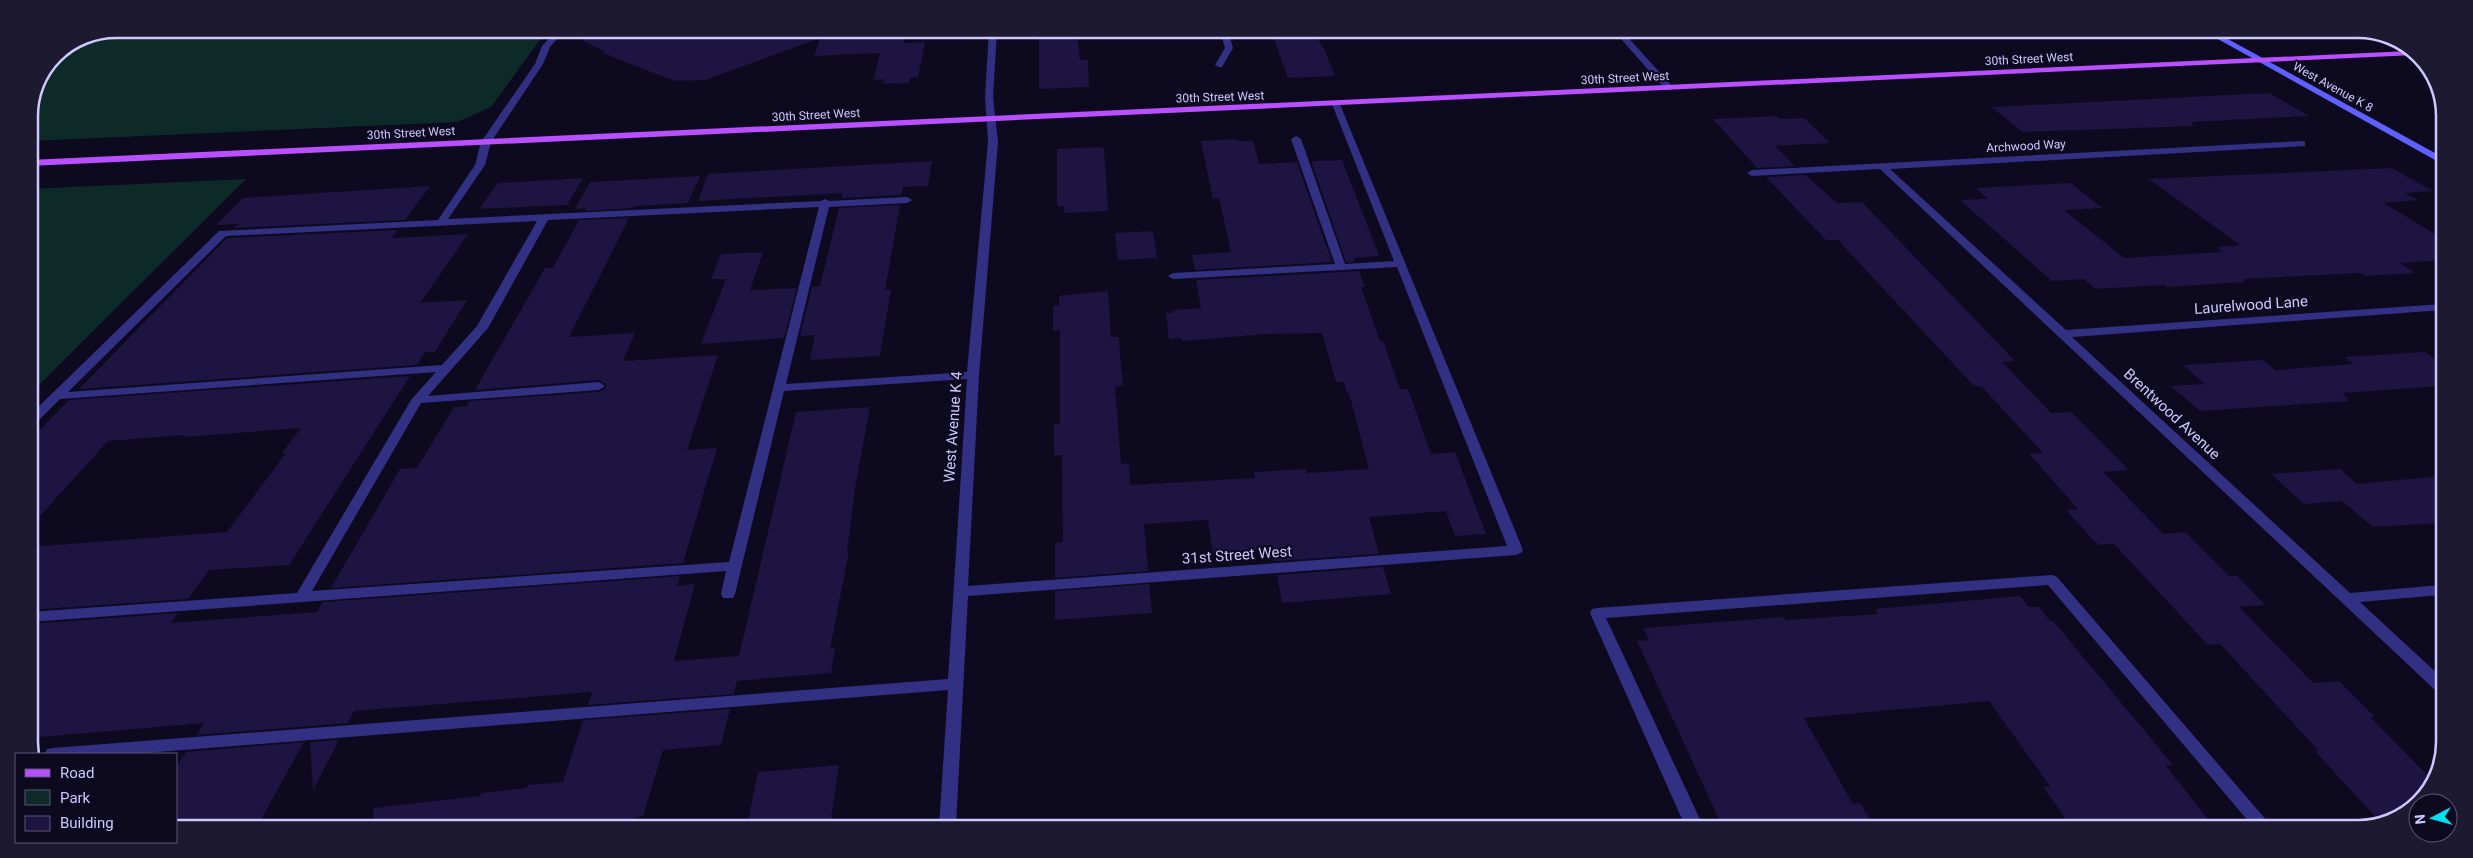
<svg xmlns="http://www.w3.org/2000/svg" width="2473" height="858" font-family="Roboto,sans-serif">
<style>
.green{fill:#0d2928}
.building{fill:#1d1442}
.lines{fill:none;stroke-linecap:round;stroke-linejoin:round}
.street{fill:#323083;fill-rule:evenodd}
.secondary{fill:#605fff;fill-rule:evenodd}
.primary{fill:#ba4fff;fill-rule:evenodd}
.labels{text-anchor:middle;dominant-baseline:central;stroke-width:4;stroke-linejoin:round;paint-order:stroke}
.far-street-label{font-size:12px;fill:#cdc8ff;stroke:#0d0a1f}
.street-label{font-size:15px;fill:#cdc8ff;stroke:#0d0a1f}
.rim{fill:none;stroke:#cdc8ff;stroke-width:2.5}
</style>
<rect width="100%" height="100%" fill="#0d0a1f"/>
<!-- green -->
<path class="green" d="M 116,29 L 547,30 L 491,107 L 457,122 L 29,141 L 29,110 L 54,54 L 83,35 Z
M 246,179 L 37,387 L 29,388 L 29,189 Z"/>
<!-- building -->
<path class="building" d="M 613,30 L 904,30 L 904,43 L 925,42 L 918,77 L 910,78 L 909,83 L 883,84 L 884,79 L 874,80 L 880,53 L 814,56 L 820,38 L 705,80 L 675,81 L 602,53 L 606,52 L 581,40 Z
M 1271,31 L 1313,31 L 1324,49 L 1335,76 L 1288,78 Z
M 1077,32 L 1080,60 L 1088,60 L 1089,87 L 1039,89 L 1039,34 Z
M 2269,93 L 2309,116 L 2191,122 L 2194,126 L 2023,132 L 1991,107 Z
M 1776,116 L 1780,119 L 1804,118 L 1830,143 L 1775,146 L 1795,166 L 1757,168 L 1713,119 Z
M 1237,139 L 1237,141 L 1253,141 L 1259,164 L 1297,162 L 1332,262 L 1195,270 L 1192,255 L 1231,252 L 1219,198 L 1213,199 L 1201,141 Z
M 1098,147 L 1104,148 L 1108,211 L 1064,213 L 1064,206 L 1057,206 L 1057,149 Z
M 1342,160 L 1361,209 L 1379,256 L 1354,258 L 1355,262 L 1346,262 L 1311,161 Z
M 932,161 L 928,186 L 903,187 L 901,195 L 842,198 L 843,193 L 698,201 L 708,174 Z
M 2392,168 L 2433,191 L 2405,193 L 2418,200 L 2384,203 L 2443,239 L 2443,260 L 2400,263 L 2415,273 L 2365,276 L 2360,273 L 2242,279 L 2245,282 L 2167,287 L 2165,285 L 2095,289 L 2084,279 L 2052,281 L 1960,200 L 1988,199 L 1976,188 L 2071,183 L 2102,208 L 2064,210 L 2124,258 L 2223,252 L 2217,247 L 2240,245 L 2149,179 Z
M 1805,175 L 1837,203 L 1862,202 L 2015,361 L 2002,362 L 2051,413 L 2071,412 L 2129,470 L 2103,472 L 2163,534 L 2185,532 L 2229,576 L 2237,576 L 2265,605 L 2239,607 L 2313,683 L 2339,681 L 2375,717 L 2370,717 L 2432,780 L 2410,811 L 2380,822 L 2315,751 L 2319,751 L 2220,644 L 2208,645 L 2114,544 L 2098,545 L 2066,510 L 2078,509 L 2029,454 L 2043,453 L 1982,387 L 1974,386 L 1838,240 L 1826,240 L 1766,177 Z
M 700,176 L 688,203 L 635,206 L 634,208 L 585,211 L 586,208 L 575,209 L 590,182 Z
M 583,178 L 567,205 L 479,209 L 498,183 Z
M 430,186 L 405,220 L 234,228 L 239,224 L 216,225 L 243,198 Z
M 900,205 L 885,290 L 891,289 L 880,356 L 810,360 L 815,335 L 800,336 L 812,287 L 820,286 L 839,208 Z
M 629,218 L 569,337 L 635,333 L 623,361 L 718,355 L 687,450 L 717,448 L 683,563 L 331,588 L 400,469 L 417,468 L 454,407 L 467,406 L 469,401 L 599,392 L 606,388 L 606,384 L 599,380 L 475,390 L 545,268 L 553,268 L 579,220 Z
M 398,230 L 392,238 L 468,234 L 420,303 L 467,300 L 435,352 L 425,352 L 417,365 L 79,389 L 227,238 Z
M 1153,231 L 1157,258 L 1118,260 L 1115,233 Z
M 763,252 L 750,290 L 797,288 L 784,338 L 701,344 L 726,279 L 711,279 L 721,254 Z
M 1359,271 L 1365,287 L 1361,287 L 1380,341 L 1383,341 L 1400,389 L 1408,389 L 1431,454 L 1455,452 L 1486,534 L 1455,536 L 1446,511 L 1369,517 L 1379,554 L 1274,561 L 1272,549 L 1213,554 L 1208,520 L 1144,524 L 1148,571 L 1055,578 L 1055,543 L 1063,542 L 1062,455 L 1054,455 L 1054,424 L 1060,424 L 1060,330 L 1053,331 L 1053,306 L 1059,306 L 1059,296 L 1108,291 L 1111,337 L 1119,337 L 1120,353 L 1123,386 L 1115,387 L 1121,464 L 1129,463 L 1130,485 L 1255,478 L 1254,472 L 1306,469 L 1307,473 L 1369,469 L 1349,393 L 1347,393 L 1344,382 L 1336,382 L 1322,333 L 1267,334 L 1182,341 L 1182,338 L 1169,339 L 1166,313 L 1173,313 L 1173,310 L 1201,308 L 1196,280 Z
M 2425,352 L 2442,365 L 2442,386 L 2342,393 L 2350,401 L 2200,411 L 2171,386 L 2205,384 L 2183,365 L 2263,360 L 2275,370 L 2354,364 L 2344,357 Z
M 410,376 L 289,565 L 209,570 L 188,599 L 29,610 L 29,547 L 227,532 L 286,453 L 282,453 L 301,428 L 183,437 L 185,435 L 108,441 L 29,528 L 29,441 L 69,400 Z
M 870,407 L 855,488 L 847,551 L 849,551 L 830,649 L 835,648 L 831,673 L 737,681 L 734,694 L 588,705 L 592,692 L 354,711 L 348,723 L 197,735 L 204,723 L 29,738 L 29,624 L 178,613 L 171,623 L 317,612 L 323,602 L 680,576 L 677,586 L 695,584 L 674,661 L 739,656 L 796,412 Z
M 2340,469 L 2357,484 L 2442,476 L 2441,523 L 2373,527 L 2342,501 L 2304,504 L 2271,474 Z
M 1383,567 L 1391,594 L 1282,603 L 1277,575 Z
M 1149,584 L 1152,613 L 1055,620 L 1055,591 Z
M 2020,596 L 2029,607 L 2039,607 L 2050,621 L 2053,621 L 2173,765 L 2165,765 L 2216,829 L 2073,829 L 2043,787 L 2050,786 L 1989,701 L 1804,718 L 1853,804 L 1860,803 L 1875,828 L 1723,828 L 1637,641 L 1649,640 L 1643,628 L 1784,617 L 1786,620 L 1878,614 L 1875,609 Z
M 730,709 L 721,745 L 663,750 L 643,816 L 635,817 L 633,826 L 374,825 L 373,808 L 480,796 L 482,793 L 527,788 L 528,785 L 563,782 L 583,720 Z
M 339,740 L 313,790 L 310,742 Z
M 304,742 L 258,825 L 176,825 L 176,767 L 186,752 Z
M 839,765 L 830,826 L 747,826 L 758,772 Z"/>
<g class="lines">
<!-- street -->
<path class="street" d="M 557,30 L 565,30 L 550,47 L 543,64 L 491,142 L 485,165 L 448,219 L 821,201 L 825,199 L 829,201 L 907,197 L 912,200 L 907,203 L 829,207 L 786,384 L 967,372 L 988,142 L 985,97 L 989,31 L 997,31 L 993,97 L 998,142 L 979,375 L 968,586 L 1507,546 L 1397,267 L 1173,279 L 1168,276 L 1173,273 L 1335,264 L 1291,139 L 1296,136 L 1301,139 L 1345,264 L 1394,261 L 1332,104 L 1339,102 L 1523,550 L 1521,553 L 1516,555 L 968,596 L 956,826 L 939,826 L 948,690 L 132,754 L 45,754 L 47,749 L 53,748 L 948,679 L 967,379 L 784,391 L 735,594 L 733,598 L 723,598 L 721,594 L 726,571 L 29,622 L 29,612 L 297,593 L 411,400 L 436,372 L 60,399 L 33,426 L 29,427 L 29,416 L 219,231 L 438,220 L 475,165 L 481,142 L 535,64 L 542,46 ZM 819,207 L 729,562 L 312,591 L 421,403 L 599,390 L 605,386 L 599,382 L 428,396 L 488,328 L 548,220 ZM 537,221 L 477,326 L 442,365 L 68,392 L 226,236 Z
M 1220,31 L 1228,31 L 1233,48 L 1222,67 L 1219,67 L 1215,65 L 1225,48 Z
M 1615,32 L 1623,32 L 1672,86 L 1672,90 L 1666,90 Z
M 2302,141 L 2305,142 L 2305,146 L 1890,169 L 2066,330 L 2443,304 L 2443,310 L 2072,337 L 2350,593 L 2441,585 L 2441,595 L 2360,602 L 2440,676 L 2440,691 L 2434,689 L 1880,169 L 1752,176 L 1747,173 L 1752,170 Z
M 2052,575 L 2057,577 L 2274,829 L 2255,829 L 2048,585 L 1606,618 L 1704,828 L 1686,828 L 1590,613 L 1592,609 L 1597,608 Z"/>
<!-- secondary -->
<path class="secondary" d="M 2207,33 L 2217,33 L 2444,158 L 2444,165 Z"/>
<!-- primary -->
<path class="primary" d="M 2409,51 L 2415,55 L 29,166 L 29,160 Z"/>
</g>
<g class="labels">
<!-- far-street labels -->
<g class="far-street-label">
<text transform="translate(2029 59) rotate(-3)">30th Street West</text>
<text transform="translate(1625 78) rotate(-3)">30th Street West</text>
<text transform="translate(2333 87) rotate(29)">West Avenue K 8</text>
<text transform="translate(1220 97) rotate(-2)">30th Street West</text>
<text transform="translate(816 115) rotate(-3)">30th Street West</text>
<text transform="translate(411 133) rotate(-3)">30th Street West</text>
<text transform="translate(2026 146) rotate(-3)">Archwood Way</text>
</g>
<!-- street labels -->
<g class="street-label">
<text transform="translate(2251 305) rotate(-4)">Laurelwood Lane</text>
<text transform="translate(2172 414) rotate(43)">Brentwood Avenue</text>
<text transform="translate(953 427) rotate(-86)">West Avenue K 4</text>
<text transform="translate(1237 555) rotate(-4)">31st Street West</text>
</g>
</g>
<!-- crop -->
<path d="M0 0H2473V858H0ZM116 38H2358A78 78 0 0 1 2436 116V742A78 78 0 0 1 2358 820H116A78 78 0 0 1 38 742V116A78 78 0 0 1 116 38Z" fill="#1c1931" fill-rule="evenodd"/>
<path class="rim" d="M116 38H2358A78 78 0 0 1 2436 116V742A78 78 0 0 1 2358 820H116A78 78 0 0 1 38 742V116A78 78 0 0 1 116 38Z"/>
<!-- legend -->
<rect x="15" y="753" width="162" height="90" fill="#0d0a1f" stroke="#5a5679"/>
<rect x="25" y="769" width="25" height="8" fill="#ba4fff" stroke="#5a5679"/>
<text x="60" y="778" font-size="15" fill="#cdc8ff">Road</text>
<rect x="25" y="790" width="25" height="15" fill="#0d2928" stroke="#5a5679"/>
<text x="60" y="803" font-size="15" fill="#cdc8ff">Park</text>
<rect x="25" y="816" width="25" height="15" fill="#1d1442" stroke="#5a5679"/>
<text x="60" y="828" font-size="15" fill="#cdc8ff">Building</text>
<!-- north arrow -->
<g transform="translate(2433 818) rotate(264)"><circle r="24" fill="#0d0a1f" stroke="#5a5679"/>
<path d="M0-4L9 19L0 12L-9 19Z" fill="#00e0f3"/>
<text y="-8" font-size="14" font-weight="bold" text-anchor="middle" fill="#cdc8ff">N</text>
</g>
</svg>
